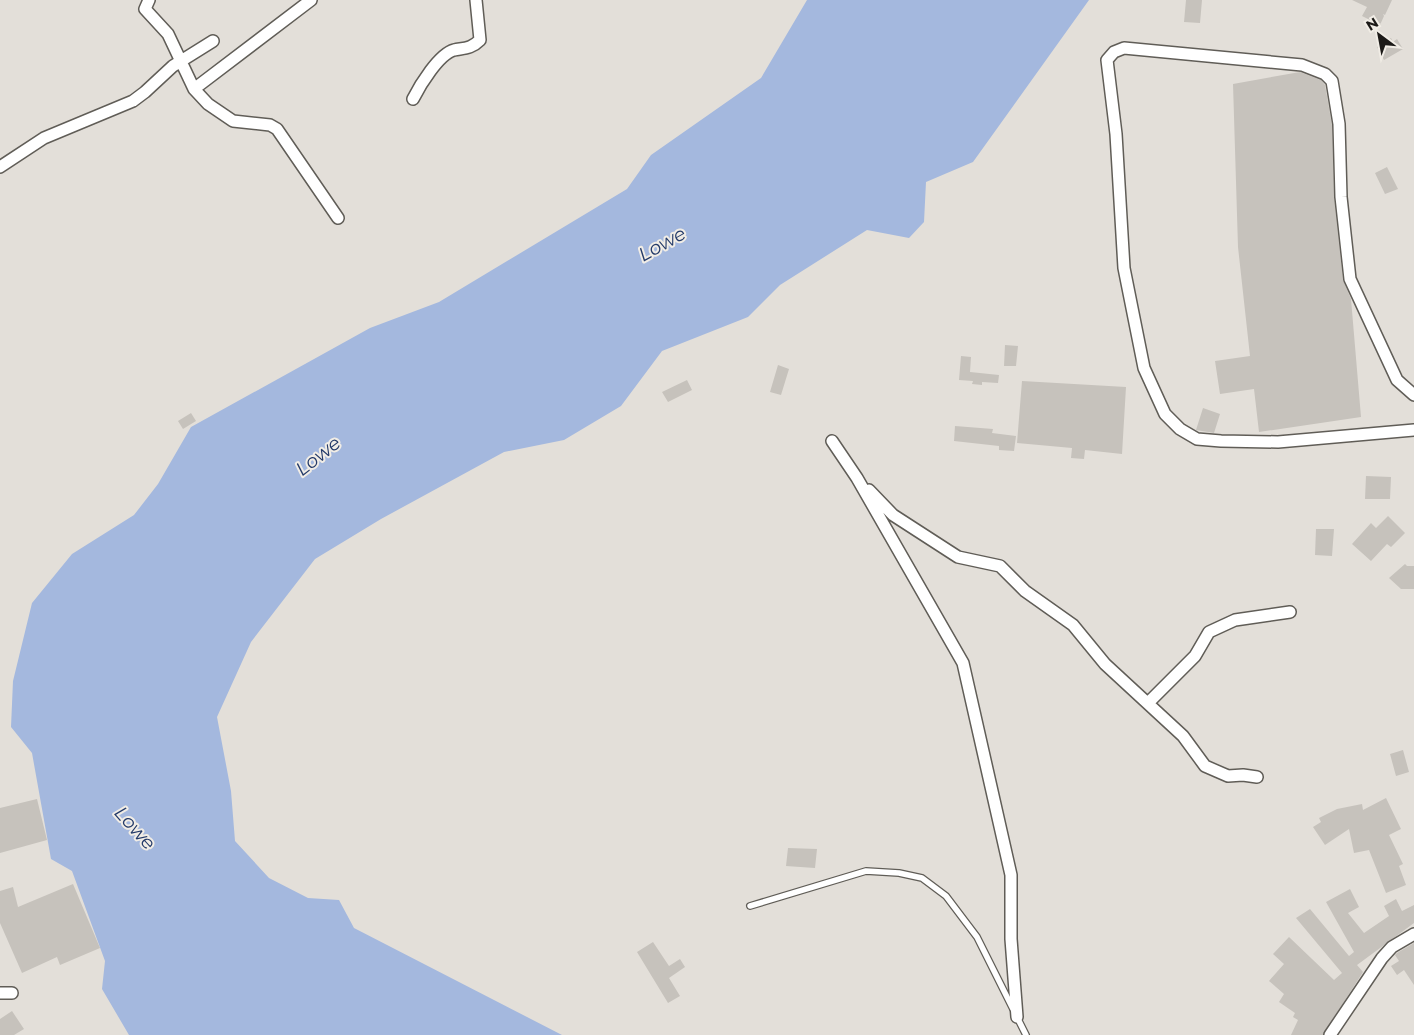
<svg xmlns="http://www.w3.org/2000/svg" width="1414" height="1035" font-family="Montserrat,sans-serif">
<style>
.water{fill:#a4b8de}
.building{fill:#c6c2bc}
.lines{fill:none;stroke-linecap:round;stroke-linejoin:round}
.service-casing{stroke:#605d57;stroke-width:8}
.minor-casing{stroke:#605d57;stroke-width:14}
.service{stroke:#fff;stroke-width:5.5}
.minor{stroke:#fff;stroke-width:11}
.labels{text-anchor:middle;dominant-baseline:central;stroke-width:4;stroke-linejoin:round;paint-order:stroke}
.water-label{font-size:19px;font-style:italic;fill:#233a69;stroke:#f1ede6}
</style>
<rect width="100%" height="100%" fill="#e3dfd9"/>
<!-- water -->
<path class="water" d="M 807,0 L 1089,0 L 973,162 L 926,182 L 924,222 L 909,238 L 867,230 L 780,285 L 748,317 L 662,351 L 621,406 L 564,440 L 504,452 L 381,519 L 315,559 L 251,642 L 217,717 L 231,791 L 235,841 L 269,878 L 308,898 L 339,900 L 354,928 L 562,1035 L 129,1035 L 102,989 L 105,961 L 72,871 L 51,859 L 32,753 L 11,727 L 13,681 L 32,603 L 72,554 L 134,515 L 158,484 L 191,427 L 370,328 L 439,302 L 627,189 L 651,155 L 761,78 Z"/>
<!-- building -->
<path class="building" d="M 1186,0 L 1202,0 L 1200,23 L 1184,22 Z
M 1352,0 L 1392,0 L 1385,15 L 1383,14 L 1384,16 L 1380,25 L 1362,16 L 1367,7 Z
M 1391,38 L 1393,42 L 1397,39 L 1403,49 L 1384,60 L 1377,47 Z
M 1300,72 L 1321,80 L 1325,85 L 1332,125 L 1334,198 L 1343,280 L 1351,299 L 1361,417 L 1259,432 L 1254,389 L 1220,394 L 1215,361 L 1250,356 L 1238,247 L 1233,84 Z
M 1387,167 L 1398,189 L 1385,194 L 1375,173 Z
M 1005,345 L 1018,346 L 1016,366 L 1004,366 Z
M 961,356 L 971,357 L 970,372 L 999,375 L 998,383 L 982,382 L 982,385 L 972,384 L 973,381 L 959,380 Z
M 778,365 L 789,369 L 781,395 L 770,392 Z
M 687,380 L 692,390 L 668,402 L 662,392 Z
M 1022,381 L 1126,387 L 1122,454 L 1085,450 L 1084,459 L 1071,458 L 1072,448 L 1017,443 Z
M 1203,408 L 1220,414 L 1214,433 L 1196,430 Z
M 191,413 L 196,421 L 183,429 L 178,421 Z
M 955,426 L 993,429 L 992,433 L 1016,436 L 1014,451 L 999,450 L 999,446 L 954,441 Z
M 1366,476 L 1391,477 L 1390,499 L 1365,499 Z
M 1388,516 L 1405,533 L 1391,547 L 1387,544 L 1371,561 L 1352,544 L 1371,523 L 1376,528 Z
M 1316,529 L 1334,529 L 1332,556 L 1315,555 Z
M 1405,564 L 1407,566 L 1414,566 L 1414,589 L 1401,589 L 1389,578 Z
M 1403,750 L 1409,772 L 1396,776 L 1390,754 Z
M 1386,798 L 1401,829 L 1389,835 L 1403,864 L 1399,866 L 1406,885 L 1386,893 L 1369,850 L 1354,853 L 1349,829 L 1325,845 L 1313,827 L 1321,822 L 1319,818 L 1337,809 L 1362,804 L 1363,810 Z
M 37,799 L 47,840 L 0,853 L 0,808 Z
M 788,848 L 817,849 L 815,868 L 786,866 Z
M 73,884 L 100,948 L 60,965 L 57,957 L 22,973 L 0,923 L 0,891 L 13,887 L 18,907 Z
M 1350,889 L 1359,907 L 1348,913 L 1364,933 L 1389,916 L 1384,906 L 1396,899 L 1402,911 L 1414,905 L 1414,923 L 1357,965 L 1363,972 L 1323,1035 L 1291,1035 L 1298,1020 L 1293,1017 L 1295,1013 L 1279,1002 L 1284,994 L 1269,981 L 1284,964 L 1273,954 L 1289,937 L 1334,980 L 1342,973 L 1296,918 L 1310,909 L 1349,956 L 1354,952 L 1326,902 Z
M 653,942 L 669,966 L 680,959 L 685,967 L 669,978 L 680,996 L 668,1003 L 637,952 Z
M 1414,943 L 1414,985 L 1404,970 L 1397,975 L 1391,966 L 1399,961 L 1395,955 L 1397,953 Z
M 12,1011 L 24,1029 L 14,1035 L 0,1035 L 0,1019 Z"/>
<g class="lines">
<!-- service casing -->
<g class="service-casing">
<path id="service" d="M 750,906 L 866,871 L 899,873 L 922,878 L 946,896 L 977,937 L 1013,1009
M 1017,1017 L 1026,1035"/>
</g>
<!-- minor casing -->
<g class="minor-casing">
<path id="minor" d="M 149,0 L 145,9 L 168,34 L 194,89 L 208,104 L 233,121 L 270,125 L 277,129 L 338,218
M 194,89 L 311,0
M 413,99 C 420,85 439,54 454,50 C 464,48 471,49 480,40 L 476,0
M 0,167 L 44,138 L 133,101 L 145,92 L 173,66 L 213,41
M 1414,395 L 1397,380 L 1350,279 L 1341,197 L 1339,124 L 1332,81 L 1325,74 L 1302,65 L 1124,48 L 1114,52 L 1107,60 L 1116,134 L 1124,268 L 1144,368 L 1165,414 L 1180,429 L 1197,439 L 1221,441 L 1278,442 L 1414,430
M 832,441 L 857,478 L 963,663 L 1011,875 L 1011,939 L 1017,1017
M 869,490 L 893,515 L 958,557 L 1000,566 L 1025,591 L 1073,625 L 1105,664 L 1183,736 L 1205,766 L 1228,776 L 1243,775 L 1257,777
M 1148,703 L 1195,656 L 1209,632 L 1235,620 L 1290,612
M 0,993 L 12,993
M 1330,1035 L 1382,958 L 1392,947 L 1414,934"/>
</g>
<!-- service -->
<use href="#service" class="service"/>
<!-- minor -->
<use href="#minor" class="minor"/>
</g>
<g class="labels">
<!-- water labels -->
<g class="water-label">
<text transform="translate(662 244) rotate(-29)">Lowe</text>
<text transform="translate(318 456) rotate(-38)">Lowe</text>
<text transform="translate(135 828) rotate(48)">Lowe</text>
</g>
</g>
<!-- north arrow -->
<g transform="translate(1379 35) rotate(328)" stroke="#f1ede6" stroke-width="4" paint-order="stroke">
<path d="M0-4L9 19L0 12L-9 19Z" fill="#1c1a18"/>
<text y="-8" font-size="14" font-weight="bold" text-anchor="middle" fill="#1c1a18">N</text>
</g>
</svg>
